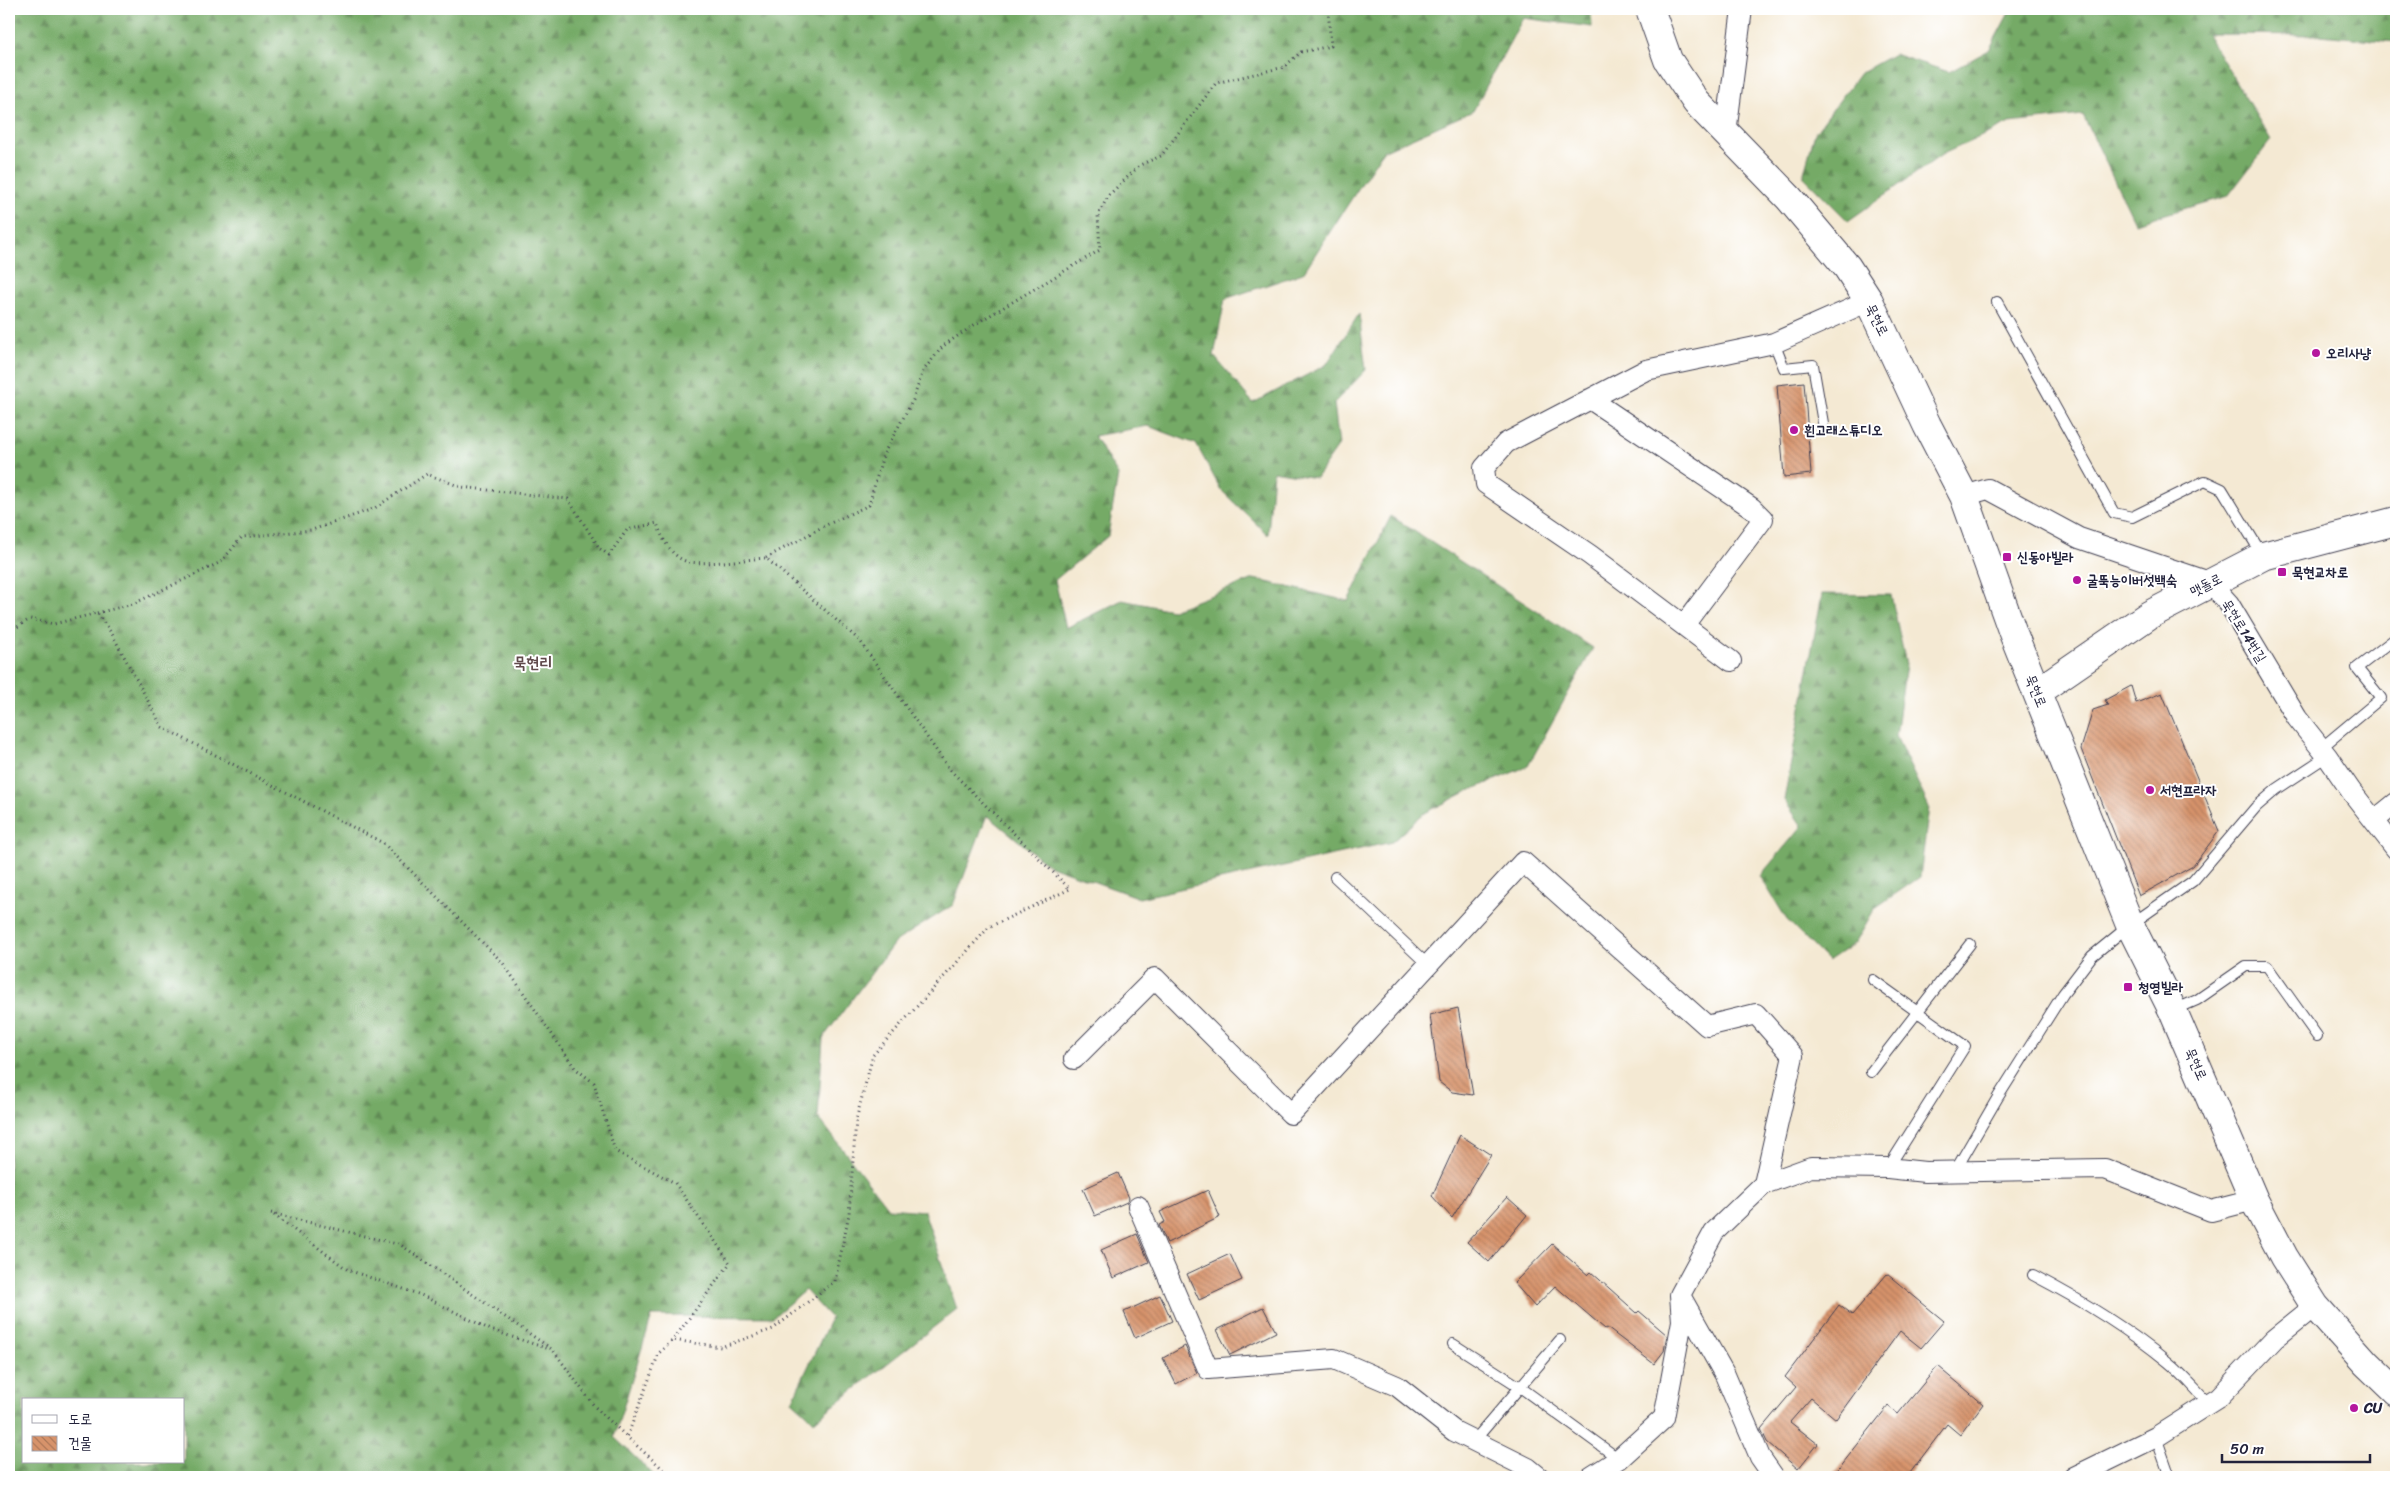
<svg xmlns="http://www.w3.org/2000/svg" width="2405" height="1486" font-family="Sriracha,'Poor Story',sans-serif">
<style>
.forest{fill:url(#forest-firs);stroke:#4c6650;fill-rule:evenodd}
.building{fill:url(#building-back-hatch)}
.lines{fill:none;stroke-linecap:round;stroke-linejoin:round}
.lane-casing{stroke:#424052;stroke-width:12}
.street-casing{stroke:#424052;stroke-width:22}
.secondary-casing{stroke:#424052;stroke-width:30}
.path{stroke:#424052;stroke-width:3;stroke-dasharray:1 4;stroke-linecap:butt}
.lane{stroke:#fff;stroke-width:10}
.street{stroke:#fff;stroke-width:20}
.secondary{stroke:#fff;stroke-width:28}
.poi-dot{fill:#b5179e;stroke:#fff;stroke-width:2}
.labels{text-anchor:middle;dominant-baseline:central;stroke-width:4;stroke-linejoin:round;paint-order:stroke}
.street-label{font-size:14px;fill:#22223b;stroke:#fff}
.poi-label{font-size:14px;font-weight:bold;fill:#22223b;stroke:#fff;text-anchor:start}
.quarter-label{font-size:16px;font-weight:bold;fill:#614a4c;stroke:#fff}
</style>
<defs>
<pattern id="forest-firs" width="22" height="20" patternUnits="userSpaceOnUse" patternTransform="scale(1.25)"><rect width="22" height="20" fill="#75aa66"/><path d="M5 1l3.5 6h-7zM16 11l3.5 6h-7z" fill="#608a55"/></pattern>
<pattern id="building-back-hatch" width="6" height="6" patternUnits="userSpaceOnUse" patternTransform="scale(1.25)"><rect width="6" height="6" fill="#d7936b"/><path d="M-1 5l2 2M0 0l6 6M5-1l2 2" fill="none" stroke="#ae7859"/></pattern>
</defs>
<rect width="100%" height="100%" fill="#fff"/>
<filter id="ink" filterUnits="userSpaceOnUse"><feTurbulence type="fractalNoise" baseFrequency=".02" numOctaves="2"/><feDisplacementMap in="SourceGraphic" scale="10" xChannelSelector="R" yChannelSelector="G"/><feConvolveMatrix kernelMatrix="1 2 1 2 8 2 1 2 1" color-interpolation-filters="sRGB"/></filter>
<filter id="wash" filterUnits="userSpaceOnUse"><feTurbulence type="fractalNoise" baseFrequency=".0096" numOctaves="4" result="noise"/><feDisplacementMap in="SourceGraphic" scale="20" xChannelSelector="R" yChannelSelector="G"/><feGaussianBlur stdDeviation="1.12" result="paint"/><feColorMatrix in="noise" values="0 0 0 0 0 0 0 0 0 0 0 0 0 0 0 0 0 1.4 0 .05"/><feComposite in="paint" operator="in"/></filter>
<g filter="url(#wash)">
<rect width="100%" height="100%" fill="#f4e9d3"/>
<!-- forest -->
<path class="forest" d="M 9,9 L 1591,9 L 1592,27 L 1523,18 L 1473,111 L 1383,151 L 1303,273 L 1225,299 L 1214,356 L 1253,403 L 1326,365 L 1359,314 L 1366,370 L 1334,403 L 1339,445 L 1316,478 L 1273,471 L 1268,535 L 1221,490 L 1196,444 L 1148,426 L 1094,436 L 1118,475 L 1108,536 L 1055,580 L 1066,628 L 1122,600 L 1172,610 L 1254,579 L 1348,601 L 1391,516 L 1593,648 L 1528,766 L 1466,792 L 1423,814 L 1392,842 L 1139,898 L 1048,865 L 987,815 L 953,905 L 895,942 L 823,1038 L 818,1117 L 888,1208 L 924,1211 L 957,1309 L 814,1421 L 792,1401 L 831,1318 L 805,1290 L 773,1317 L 652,1316 L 614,1437 L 656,1477 L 9,1477 ZM 24,1400 L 184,1400 L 184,1462 L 24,1462 Z
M 2011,9 L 2396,9 L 2396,42 L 2320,35 L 2207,34 L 2271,140 L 2228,196 L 2135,223 L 2083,115 L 2010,123 L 1943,154 L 1848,221 L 1803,176 L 1815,133 L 1860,73 L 1894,54 L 1949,72 L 1989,50 Z
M 1822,594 L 1891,595 L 1906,664 L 1896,736 L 1929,807 L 1920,877 L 1875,908 L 1855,943 L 1828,961 L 1787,920 L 1760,876 L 1802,826 L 1784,800 Z"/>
<g id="blocks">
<!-- building -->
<path class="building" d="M 1804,382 L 1811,474 L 1784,477 L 1777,385 Z
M 2131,686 L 2136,703 L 2162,693 L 2219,831 L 2193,866 L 2139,896 L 2081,749 L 2093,710 L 2108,705 L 2105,700 Z
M 1458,1008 L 1473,1095 L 1452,1092 L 1439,1082 L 1430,1015 Z
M 1460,1135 L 1491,1155 L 1452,1218 L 1432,1196 Z
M 1118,1173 L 1129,1198 L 1127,1202 L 1095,1216 L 1083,1189 Z
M 1208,1190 L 1220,1217 L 1167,1243 L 1159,1225 L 1165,1222 L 1160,1212 Z
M 1507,1197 L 1527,1215 L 1489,1262 L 1467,1242 Z
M 1137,1234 L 1149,1262 L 1113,1278 L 1101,1250 Z
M 1552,1244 L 1588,1275 L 1591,1272 L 1637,1313 L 1639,1311 L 1667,1335 L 1664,1351 L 1654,1364 L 1607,1328 L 1605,1329 L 1555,1286 L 1535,1307 L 1514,1283 Z
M 1230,1254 L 1242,1280 L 1199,1300 L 1187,1274 Z
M 1887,1274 L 1944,1321 L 1921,1348 L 1900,1331 L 1836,1419 L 1811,1398 L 1790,1422 L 1818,1444 L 1798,1469 L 1767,1442 L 1761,1429 L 1796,1387 L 1785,1377 L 1839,1305 L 1852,1315 Z
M 1160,1295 L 1172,1321 L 1135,1338 L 1124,1312 Z
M 1263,1307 L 1276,1332 L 1230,1355 L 1217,1330 Z
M 1185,1346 L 1197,1373 L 1176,1384 L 1163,1358 Z
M 1938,1366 L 1983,1404 L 1960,1435 L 1947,1424 L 1907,1477 L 1832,1477 L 1888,1406 L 1898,1414 Z"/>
</g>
</g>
<g filter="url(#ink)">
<use href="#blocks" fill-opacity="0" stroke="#424052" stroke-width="1"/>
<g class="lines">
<!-- lane casing -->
<g class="lane-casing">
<path id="lane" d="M 1997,302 L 2114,513 L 2132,517 L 2205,481 L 2222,489 L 2263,556
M 1774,343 L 1784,368 L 1813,365 L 1823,423
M 2321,748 L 2381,698 L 2357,668 L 2396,638
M 1335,877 L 1428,965
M 1873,980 L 1965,1046 L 1888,1168
M 2174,1010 L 2197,1000 L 2246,966 L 2267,966 L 2317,1036
M 1871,1072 L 1970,944
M 1955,1171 L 1998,1097 L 2063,994 L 2092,956 L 2130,925 L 2193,881 L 2256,807 L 2277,789 L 2327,756
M 2033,1275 C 2081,1300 2127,1328 2168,1362 C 2183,1374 2196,1390 2209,1403
M 1453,1344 L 1520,1387 L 1619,1459
M 2156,1437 L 2170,1477
M 1474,1441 L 1560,1340"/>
</g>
<!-- street casing -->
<g class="street-casing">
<path id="street" d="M 1726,133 L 1742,9
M 1590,399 L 1752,508 L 1763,519 L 1684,625
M 1964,496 L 1988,489 L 2079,538 L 2209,582 L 2229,604 L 2297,718 L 2327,756 L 2351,791 L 2396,849
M 1731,661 L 1590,555 L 1486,484 L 1484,468 L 1506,443 L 1646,370 L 1774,343 L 1869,301
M 2375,820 L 2396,803
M 1074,1059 L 1155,978 L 1291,1114 L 1523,862 L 1707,1026 L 1756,1014 L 1793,1056 L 1764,1184
M 1138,1206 L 1208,1369 L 1334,1359 L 1397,1386 L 1454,1431 L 1528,1468 L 1539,1477
M 1682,1299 L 1725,1375 L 1760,1457 L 1774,1477
M 1591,1477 L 1619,1459 L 1664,1418 L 1682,1321 L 1680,1295 L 1714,1232 L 1764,1184 L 1811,1167 L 1888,1168 L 1925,1172 L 2105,1169 L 2211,1211 L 2254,1200
M 2074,1477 L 2156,1437 L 2219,1397 L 2274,1339 L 2315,1306"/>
</g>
<!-- secondary casing -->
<g class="secondary-casing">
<path id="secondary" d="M 1650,9 L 1668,60 L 1696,102 L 1789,198 L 1847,267 L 1869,301 L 1927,425 L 1964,496 L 2013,633 L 2130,925 L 2173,1011 L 2254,1200 L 2284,1257 L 2315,1306 L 2366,1363 L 2396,1392
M 2037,692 L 2149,615 L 2263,556 L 2396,521"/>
</g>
<!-- path -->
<path class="path" d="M 766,558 L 824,526 L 869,505 L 883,455 L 913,400 L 923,371 L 943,346 L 977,323 L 1100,250 L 1098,215 L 1109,195 L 1140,165 L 1161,156 L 1216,83 L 1284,67 L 1301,52 L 1331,46 L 1328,9
M 97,613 L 133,604 L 221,562 L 242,537 L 312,530 L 373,509 L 427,474 L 461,487 L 568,499 L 600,549 L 609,555 L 627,530 L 657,523 C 661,536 669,553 683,560 C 697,567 748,559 766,558 L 860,641 L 950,770 L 1070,889 L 989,927 L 873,1055 L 856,1120 L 849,1214 L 835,1281 L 773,1329 L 721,1347 L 673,1340
M 9,632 L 30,619 L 54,624 L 97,613 L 112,634 L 162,727 L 383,843 L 503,963 L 575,1068 L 594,1083 L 615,1151 L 675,1183 L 730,1263 L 673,1340 L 659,1353 L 627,1437 L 672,1477
M 271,1213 L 401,1245 L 553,1350 L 595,1407 L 627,1437
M 274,1215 L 348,1270 L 421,1295 L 491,1330 L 549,1349"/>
<!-- lane -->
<use href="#lane" class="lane"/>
<!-- street -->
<use href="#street" class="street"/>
<!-- secondary -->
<use href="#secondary" class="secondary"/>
</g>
</g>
<!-- markers -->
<g class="poi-dot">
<circle cx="2316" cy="353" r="5"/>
<circle cx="1794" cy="430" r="5"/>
<rect x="2002" y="552" width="10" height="10" rx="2.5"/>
<rect x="2277" y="567" width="10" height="10" rx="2.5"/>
<circle cx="2077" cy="580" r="5"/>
<circle cx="2150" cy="790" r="5"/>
<rect x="2123" y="982" width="10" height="10" rx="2.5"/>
<circle cx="2354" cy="1408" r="5"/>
</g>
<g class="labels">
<!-- street labels -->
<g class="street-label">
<text transform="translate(1877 320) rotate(64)">묵현로</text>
<text transform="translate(2206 585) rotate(-27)">맷돌로</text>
<text transform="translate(2244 631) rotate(58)">묵현로14번길</text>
<text transform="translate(2036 691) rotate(68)">묵현로</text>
<text transform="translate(2196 1064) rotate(66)">묵현로</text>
</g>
<!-- poi labels -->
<g class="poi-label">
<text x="2326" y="353">오리사냥</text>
<text x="1804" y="430">흰고래스튜디오</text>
<text x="2017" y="557">신동아빌라</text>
<text x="2292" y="572">묵현교차로</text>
<text x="2087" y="580">굴뚝능이버섯백숙</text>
<text x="2160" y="790">서현프라자</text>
<text x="2138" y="987">청영빌라</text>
<text x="2364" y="1408">CU</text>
</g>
<!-- quarter labels -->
<g class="quarter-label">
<text x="533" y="662">묵현리</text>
</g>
</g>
<!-- margin -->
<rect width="2405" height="1486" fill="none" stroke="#fff" stroke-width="30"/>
<!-- legend -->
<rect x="22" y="1398" width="162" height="65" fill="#ffffff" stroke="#a7a7b1"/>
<rect x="32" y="1415" width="25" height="8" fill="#ffffff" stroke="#a7a7b1"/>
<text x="68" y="1424" font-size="15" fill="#22223b">도로</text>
<rect x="32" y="1436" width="25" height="15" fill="url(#building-back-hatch)" stroke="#a7a7b1"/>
<text x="68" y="1448" font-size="15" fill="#22223b">건물</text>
<!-- scale -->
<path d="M2222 1454v8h148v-8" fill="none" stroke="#22223b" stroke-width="2.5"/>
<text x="2230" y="1454" font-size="15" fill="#22223b" stroke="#ffffff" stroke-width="4" paint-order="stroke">50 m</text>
</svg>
